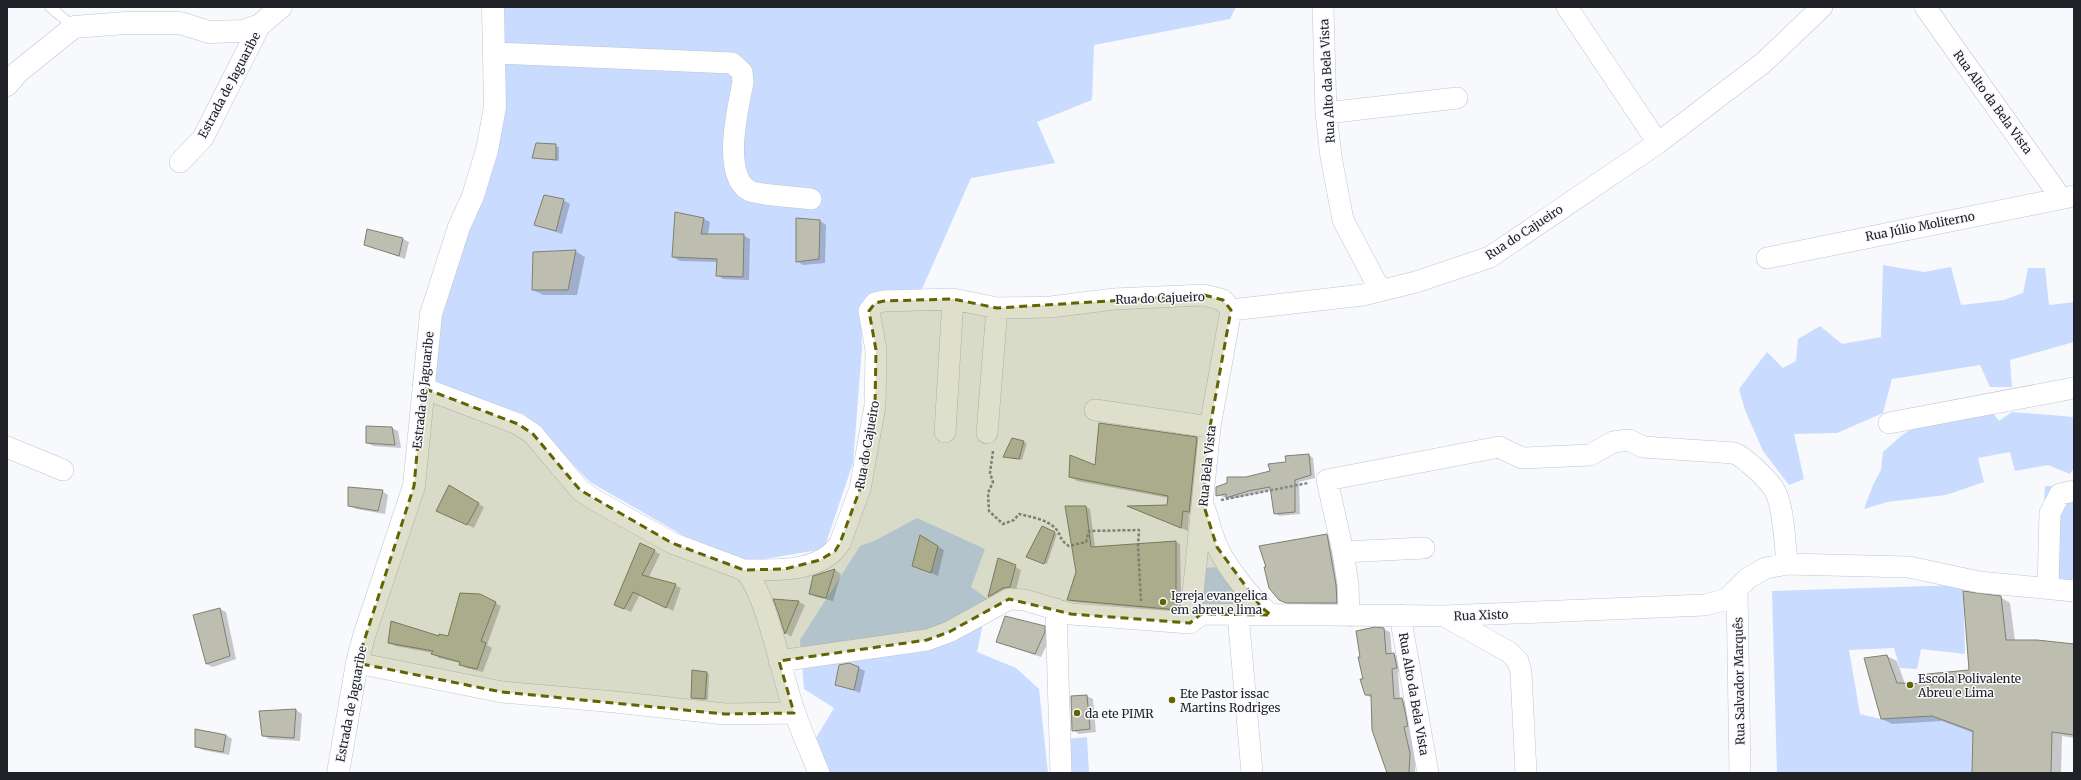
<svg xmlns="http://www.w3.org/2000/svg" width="2081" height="780" font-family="Merriweather,serif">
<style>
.green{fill:#c9dbfe}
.shadow{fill:#0003}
.building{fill:#bdbeaf;stroke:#7f8072}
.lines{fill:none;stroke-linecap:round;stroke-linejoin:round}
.service-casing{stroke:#bec5d2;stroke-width:11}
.minor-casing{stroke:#bec5d2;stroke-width:22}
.tertiary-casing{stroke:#bec5d2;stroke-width:23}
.path{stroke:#86878b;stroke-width:2.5;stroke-dasharray:3 2;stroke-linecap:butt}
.service{stroke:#fff;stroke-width:10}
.minor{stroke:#fff;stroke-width:21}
.tertiary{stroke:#fff;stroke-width:22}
.marked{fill:#616400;fill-opacity:0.2;stroke:#616400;stroke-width:3;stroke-dasharray:8 5;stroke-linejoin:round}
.poi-dot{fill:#616400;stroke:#f8f9fc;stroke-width:1.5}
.labels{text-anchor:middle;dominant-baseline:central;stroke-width:3;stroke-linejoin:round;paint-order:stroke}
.street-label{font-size:12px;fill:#202227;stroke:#f8f9fc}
.poi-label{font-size:12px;fill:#202227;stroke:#f8f9fc;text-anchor:start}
</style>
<rect width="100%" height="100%" fill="#f8f9fc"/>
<!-- green -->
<path class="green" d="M 499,7 L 1236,7 L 1230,19 L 1094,45 L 1092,100 L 1037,122 L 1055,163 L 971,178 L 922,289 L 861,307 L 862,348 L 853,463 L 824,549 L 747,562 L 684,536 L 590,482 L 524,414 L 432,391 L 443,306 L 468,227 Z
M 1883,265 L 1924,272 L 1951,267 L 1961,305 L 2004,300 L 2023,293 L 2028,268 L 2045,268 L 2049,305 L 2074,302 L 2074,342 L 2010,360 L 2012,387 L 1990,387 L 1980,365 L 1892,379 L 1883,413 L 1837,433 L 1794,434 L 1804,479 L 1789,485 L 1763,451 L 1745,410 L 1739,389 L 1767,352 L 1783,368 L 1796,361 L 1798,339 L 1820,326 L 1842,344 L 1881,337 Z
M 1990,409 L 1999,421 L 2012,412 L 2074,417 L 2074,468 L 2070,474 L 2048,465 L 2015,471 L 2010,452 L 1978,458 L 1984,482 L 1946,495 L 1887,502 L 1864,509 L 1873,485 L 1881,470 L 1883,452 L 1901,436 L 1920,423 Z
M 2045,486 L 2074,487 L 2074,595 L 2040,591 Z
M 917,518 L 985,549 L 971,587 L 988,599 L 977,652 L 1016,668 L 1039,689 L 1048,773 L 830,773 L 816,738 L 834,708 L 804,689 L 800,640 L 860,546 L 876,540 Z
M 1218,567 L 1248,607 L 1195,609 L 1203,568 Z
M 1963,585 L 1965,654 L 1921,649 L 1917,669 L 1900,668 L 1894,648 L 1849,650 L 1860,714 L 1881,719 L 1932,716 L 1973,731 L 1972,773 L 1777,773 L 1772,591 Z
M 1087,737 L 1089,773 L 1069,773 L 1066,739 Z"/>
<!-- shadow -->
<path class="shadow" d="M 537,144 L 559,147 L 559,161 L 534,157 Z
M 563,200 L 570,204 L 562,234 L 536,225 Z
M 704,219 L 710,222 L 708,235 L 744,236 L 750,239 L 749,280 L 723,279 L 717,275 L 718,262 L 680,261 L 673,257 Z
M 797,219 L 820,221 L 826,225 L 825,263 L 803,265 L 797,261 Z
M 403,239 L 409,242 L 405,259 L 365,244 Z
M 575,251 L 585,257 L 577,295 L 543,295 L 533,290 Z
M 392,428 L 398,431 L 401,448 L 373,446 L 367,443 Z
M 1197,438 L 1204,442 L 1196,515 L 1189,514 L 1188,531 L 1130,507 L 1168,506 L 1169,498 L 1077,481 L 1070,477 L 1096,466 Z
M 1012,439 L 1027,443 L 1022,460 L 1005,457 Z
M 1309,455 L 1313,458 L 1315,478 L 1299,482 L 1300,514 L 1279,516 L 1275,513 L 1272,490 L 1231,499 L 1217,495 L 1246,478 L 1271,471 L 1287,463 Z
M 449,487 L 484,507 L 474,528 L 444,514 Z
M 382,491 L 388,495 L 385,514 L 356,509 L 349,505 Z
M 1086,507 L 1090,509 L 1095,547 L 1176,542 L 1180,544 L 1181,593 L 1185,596 L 1184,612 L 1073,602 L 1068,600 L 1077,572 Z
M 1055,533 L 1057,534 L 1047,564 L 1027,557 Z
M 1327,535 L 1332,539 L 1342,606 L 1292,605 L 1286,602 Z
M 921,537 L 944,550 L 938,576 L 913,565 Z
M 654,551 L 660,554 L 649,577 L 675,585 L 681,588 L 673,611 L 640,594 L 631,612 L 622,608 Z
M 999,559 L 1021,570 L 1016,590 L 995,600 L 990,596 Z
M 835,570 L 841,574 L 833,601 L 816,597 L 810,593 L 814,577 Z
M 2000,597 L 2010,603 L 2015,641 L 2074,645 L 2074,738 L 2062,736 L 2061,773 L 1973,773 L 1974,733 L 1942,721 L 1892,724 L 1882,719 L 1887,656 L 1897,661 L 1905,684 L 1934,685 L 1970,671 Z
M 775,600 L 799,602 L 805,605 L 791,637 L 786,633 Z
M 495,603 L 501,606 L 487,645 L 492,648 L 483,672 L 466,668 L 460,663 L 439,658 L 433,653 L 395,646 L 389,642 L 449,637 Z
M 220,609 L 226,612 L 236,659 L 213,667 L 206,664 Z
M 1044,627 L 1051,630 L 1051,636 L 1041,657 L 997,642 Z
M 1383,629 L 1390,632 L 1392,654 L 1401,657 L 1403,671 L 1398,672 L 1400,699 L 1408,703 L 1413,730 L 1410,731 L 1416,757 L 1415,773 L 1388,773 L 1372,698 L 1366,695 L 1364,680 Z
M 859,668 L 865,671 L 860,693 L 836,684 Z
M 706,673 L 709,674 L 708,700 L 695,699 L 692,697 Z
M 1087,696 L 1093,699 L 1096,732 L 1079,734 L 1073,730 Z
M 296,710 L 302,714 L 300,741 L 269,739 L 263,735 L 260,712 Z
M 226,735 L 232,739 L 229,755 L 203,750 L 196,746 Z"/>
<!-- building -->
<path class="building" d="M 536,143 L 556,144 L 556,160 L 532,158 Z
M 544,195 L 564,199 L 556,231 L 534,225 Z
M 675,212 L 704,218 L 701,234 L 744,234 L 743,277 L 716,276 L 717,259 L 672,257 Z
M 796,218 L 820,220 L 819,259 L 796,262 Z
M 367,229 L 403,238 L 399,256 L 364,245 Z
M 576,250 L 568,290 L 532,290 L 533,252 Z
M 1099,423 L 1197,437 L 1189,512 L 1183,511 L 1181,528 L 1127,506 L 1167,505 L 1168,496 L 1069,477 L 1070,455 L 1095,465 Z
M 366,426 L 392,427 L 395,445 L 366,443 Z
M 1012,438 L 1024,441 L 1019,459 L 1003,457 Z
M 1309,454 L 1311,475 L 1295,480 L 1295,512 L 1274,514 L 1270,487 L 1248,491 L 1226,498 L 1226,494 L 1216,496 L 1216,487 L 1227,483 L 1227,477 L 1246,477 L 1270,471 L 1268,464 L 1286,462 L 1285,456 Z
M 449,485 L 479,503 L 467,525 L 436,511 Z
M 348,487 L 383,490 L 378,511 L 348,506 Z
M 1065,506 L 1086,506 L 1091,547 L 1176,541 L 1176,592 L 1181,592 L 1179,610 L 1067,600 L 1076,572 Z
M 1042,526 L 1055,532 L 1044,564 L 1026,557 Z
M 1327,534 L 1336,585 L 1337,603 L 1286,603 L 1279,600 L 1269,588 L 1264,567 L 1266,567 L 1259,546 Z
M 920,535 L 938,546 L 931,573 L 912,566 Z
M 640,543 L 655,550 L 642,575 L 676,584 L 666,608 L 633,592 L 624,609 L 614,605 Z
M 998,558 L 1016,565 L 1010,587 L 1003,588 L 988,597 Z
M 835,569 L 826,598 L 809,594 L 813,576 Z
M 1963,591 L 2001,596 L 2006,640 L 2037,640 L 2074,644 L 2074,735 L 2052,732 L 2051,773 L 1972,773 L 1973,731 L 1932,716 L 1881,719 L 1864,658 L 1887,655 L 1897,683 L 1932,684 L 1927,674 L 1969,670 Z
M 460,593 L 480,594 L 496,602 L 481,641 L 486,643 L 477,669 L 459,665 L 460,662 L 431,654 L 433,651 L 388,643 L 391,621 L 439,636 L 439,634 L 448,636 Z
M 773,599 L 799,601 L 785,634 L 778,612 Z
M 220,608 L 230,656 L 206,664 L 193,615 Z
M 1005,616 L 1045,626 L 1045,632 L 1035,654 L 996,642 Z
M 1375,627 L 1384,628 L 1386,654 L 1394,653 L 1397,668 L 1392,669 L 1394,699 L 1402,698 L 1406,716 L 1408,726 L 1404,727 L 1410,753 L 1409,773 L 1387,773 L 1372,730 L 1371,695 L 1365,695 L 1360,679 L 1363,679 L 1358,657 L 1360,657 L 1356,631 Z
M 849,663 L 859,667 L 854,690 L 835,685 L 839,665 Z
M 692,670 L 707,672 L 705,699 L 691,698 Z
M 1087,695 L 1090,729 L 1072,731 L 1071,696 Z
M 296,709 L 294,738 L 262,736 L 259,711 Z
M 195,729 L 226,735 L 223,752 L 195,747 Z"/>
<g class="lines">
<!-- service casing -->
<g class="service-casing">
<path id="service" d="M 50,7 L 74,27"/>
</g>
<!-- minor casing -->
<g class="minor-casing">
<path id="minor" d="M 1323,7 L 1326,113 L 1331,157 L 1343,220 L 1380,290
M 1567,7 L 1658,143
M 1925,7 L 2061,198
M 494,53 L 732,63 L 742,72 L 743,82 C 738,108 721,176 750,191 C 758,195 799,197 811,199
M 1326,113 L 1457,98
M 180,162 L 203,138 L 260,25
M 1767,258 L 2074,196
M 1231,310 L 1363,295 L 1416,282 L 1490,257 L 1658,143 L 1763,63 L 1822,7
M 423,388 L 518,424 L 533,434 L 580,490 L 593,499 L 672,543 L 744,570 C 766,590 783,681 795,713 C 802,733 811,753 819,773
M 1095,410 L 1210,427
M 1889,423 L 2074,388
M 945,432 L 953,299
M 987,433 L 997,308
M 7,447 L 63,470
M 1205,510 C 1209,522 1212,535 1217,546 C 1227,568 1252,600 1271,615
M 1343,552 L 1327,480 L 1499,447 L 1522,458 L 1590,455 L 1613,442 L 1629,440 L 1643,447 L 1734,453 C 1746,458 1771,482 1776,493 C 1784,510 1785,545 1787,564
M 744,570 C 776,570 821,573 840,543 L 860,489 L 875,406 L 876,350 L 869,311 L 875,303 L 884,301 L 953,299 L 997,308 L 1051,307 L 1114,299 L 1204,295 L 1223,300 L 1231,310
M 2048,588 L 2050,513 L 2060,494 L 2074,491
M 1737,589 L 1740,773
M 1056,609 L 1061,773
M 1238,614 L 1252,773
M 1400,615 L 1428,773
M 1349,616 L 1348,584 L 1343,552 L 1424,548
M 1444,616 L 1509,652 L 1518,661 L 1521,673 L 1526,773
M 1190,623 L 1210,427 L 1231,310
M 779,661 L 927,640 L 949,632 L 1009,599 L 1025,600 L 1071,614 L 1190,623 L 1201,614 L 1444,616 L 1705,605 L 1727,599 L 1748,578 L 1766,568 L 1787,564 L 1909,567 L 1979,582 L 2074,591
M 357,663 L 502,692 L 615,702 L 725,714 L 794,713"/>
</g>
<!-- tertiary casing -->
<g class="tertiary-casing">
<path id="tertiary" d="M 7,85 L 18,72 L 74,27 L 125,23 L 180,23 L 209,32 L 243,31 L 260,25 L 281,7
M 338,773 L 357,663 L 364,636 L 414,486 L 431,314 L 459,227 L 473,196 L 487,150 L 495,107 L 493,7"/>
</g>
<!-- path -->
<path class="path" d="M 993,451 L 990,473 L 993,482 L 988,493 L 989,511 L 1003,524 L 1014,520 L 1019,514 C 1031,517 1046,519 1055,528 C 1062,535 1058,539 1069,546 L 1086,542 L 1089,531 L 1139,530 L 1138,546 L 1141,601
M 1221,500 L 1308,483"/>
<!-- service -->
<use href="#service" class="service"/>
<!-- minor -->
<use href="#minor" class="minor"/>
<!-- tertiary -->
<use href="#tertiary" class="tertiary"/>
</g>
<!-- marked area -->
<path class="marked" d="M 1204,295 L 1223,300 L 1231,310 L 1210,427 L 1203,503 L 1217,547 L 1261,607 L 1271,615 L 1201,614 L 1190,623 L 1071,614 L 1009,599 L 949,632 L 927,640 L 779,661 L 794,713 L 725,714 L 502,692 L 357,663 L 414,486 L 423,388 L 518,424 L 533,434 L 580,490 L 672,543 L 744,570 L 785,569 L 820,560 L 835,551 L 840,543 L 860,489 L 875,406 L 876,350 L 869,311 L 875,303 L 884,301 L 953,299 L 997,308 Z"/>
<!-- markers -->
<g class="poi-dot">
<circle cx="1163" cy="602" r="4"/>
<circle cx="1910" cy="685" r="4"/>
<circle cx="1172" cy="700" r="4"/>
<circle cx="1077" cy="713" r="4"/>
</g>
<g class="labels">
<!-- street labels -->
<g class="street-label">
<text transform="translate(1327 81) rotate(-93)">Rua Alto da Bela Vista</text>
<text transform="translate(229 85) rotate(-62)">Estrada de Jaguaribe</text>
<text transform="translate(1993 102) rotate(54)">Rua Alto da Bela Vista</text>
<text transform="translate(1920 226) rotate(-11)">Rua Júlio Moliterno</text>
<text transform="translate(1524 232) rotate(-33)">Rua do Cajueiro</text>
<text transform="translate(1160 298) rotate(-2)">Rua do Cajueiro</text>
<text transform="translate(423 390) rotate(-84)">Estrada de Jaguaribe</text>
<text transform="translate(867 445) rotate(-80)">Rua do Cajueiro</text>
<text transform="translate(1207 466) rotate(-84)">Rua Bela Vista</text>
<text transform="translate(1481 615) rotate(-2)">Rua Xisto</text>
<text transform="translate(1739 681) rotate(-91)">Rua Salvador Marquês</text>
<text transform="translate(1414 694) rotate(80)">Rua Alto da Bela Vista</text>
<text transform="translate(351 704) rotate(-79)">Estrada de Jaguaribe</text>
</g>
<!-- poi labels -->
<g class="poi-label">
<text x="1171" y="595">Igreja evangelica<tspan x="1171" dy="14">em abreu e lima</tspan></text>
<text x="1918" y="678">Escola Polivalente<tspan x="1918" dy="14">Abreu e Lima</tspan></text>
<text x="1180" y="693">Ete Pastor issac<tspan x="1180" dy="14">Martins Rodriges</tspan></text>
<text x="1085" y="713">da ete PIMR</text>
</g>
</g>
<!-- border -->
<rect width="2081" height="780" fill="none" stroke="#202227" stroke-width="16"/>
</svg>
